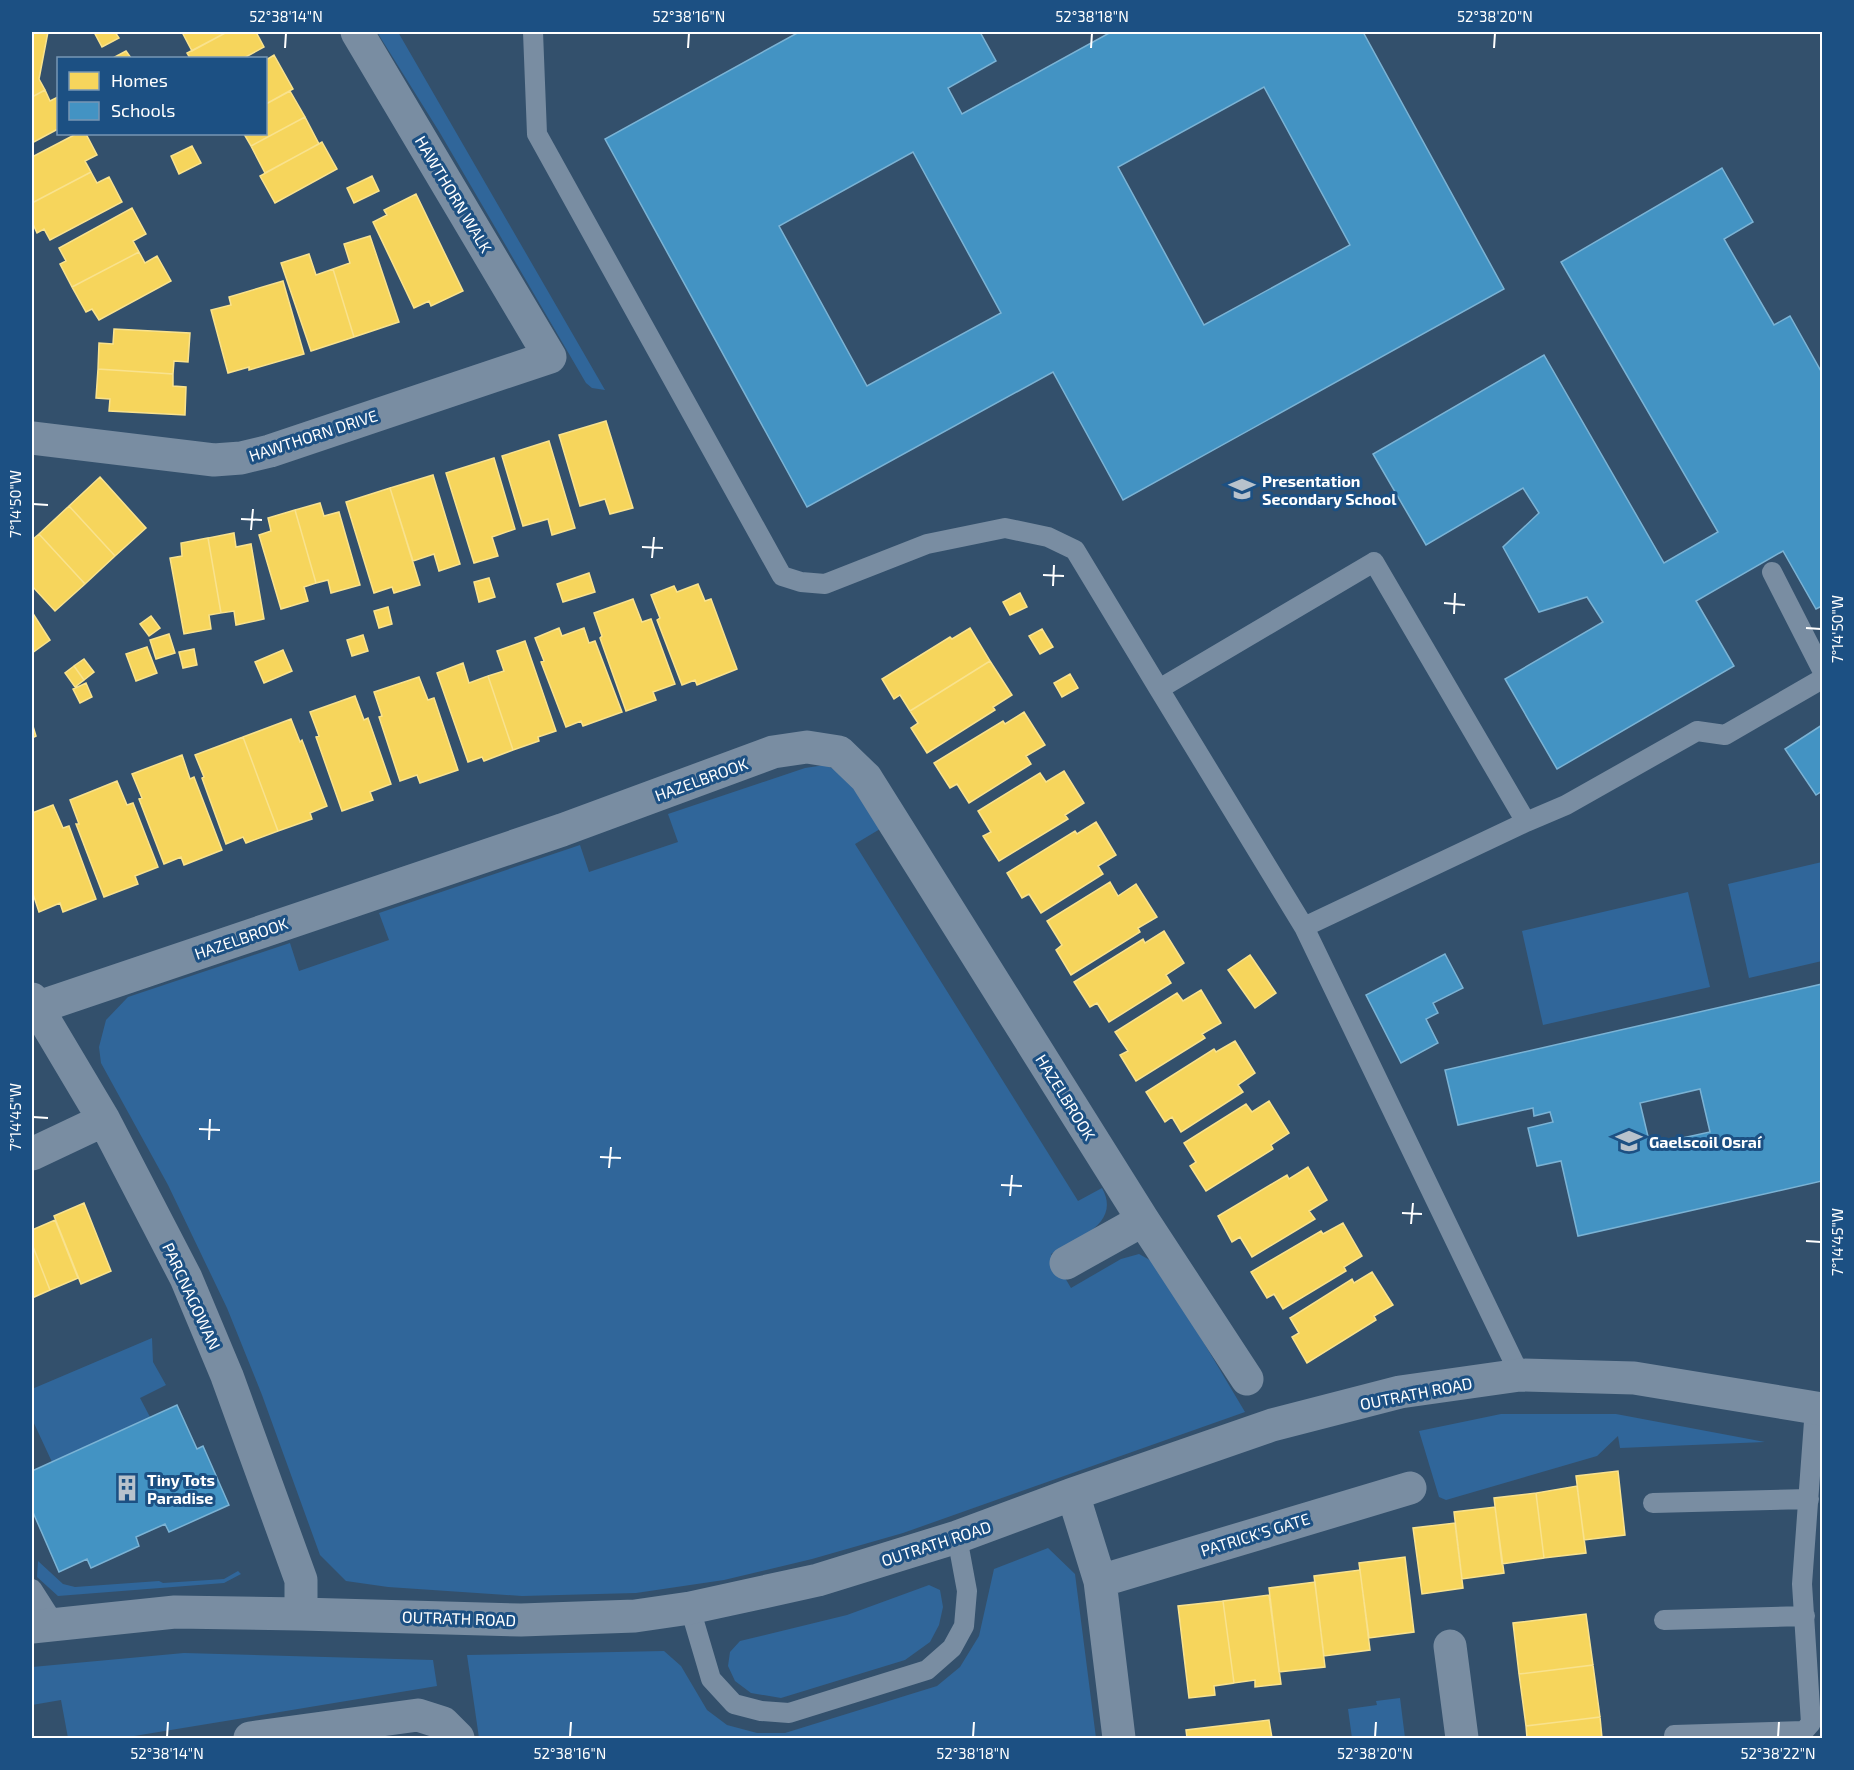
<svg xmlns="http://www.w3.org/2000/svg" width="1854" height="1770" font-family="'Exo 2',sans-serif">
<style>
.green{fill:#30669a}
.homes{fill:#f6d55c;stroke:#f9e28d;stroke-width:1.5}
.schools{fill:#4393c3;stroke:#7bb3d5;stroke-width:1.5;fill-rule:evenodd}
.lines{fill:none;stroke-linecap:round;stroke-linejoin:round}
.lane{stroke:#798da2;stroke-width:20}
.street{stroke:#798da2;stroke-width:33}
.ticks{fill:none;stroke:#fff;stroke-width:2}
.labels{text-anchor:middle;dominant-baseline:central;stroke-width:6;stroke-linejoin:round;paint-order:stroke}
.street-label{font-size:16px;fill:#fff;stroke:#1c5083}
.poi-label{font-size:16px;font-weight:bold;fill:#fff;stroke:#1c5083;text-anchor:start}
.neatline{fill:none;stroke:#fff;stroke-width:2}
.ticks-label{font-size:15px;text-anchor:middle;fill:#fff}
</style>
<rect width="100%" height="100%" fill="#33506c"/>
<!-- green -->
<path class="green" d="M 377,32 L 398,32 L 605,390 L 592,388 L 586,383 L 440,133 Z
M 825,765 L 849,776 L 880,829 L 855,844 L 1078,1201 L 1102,1188 C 1122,1224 1076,1239 1051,1254 L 1071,1288 L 1121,1259 L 1139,1254 L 1157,1264 L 1245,1412 L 903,1533 L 812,1559 L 724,1580 L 636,1593 L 522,1596 L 388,1587 L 346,1581 L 320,1555 L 262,1395 L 227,1308 L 168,1185 L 101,1063 L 99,1047 L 106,1020 L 128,997 L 290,943 L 299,971 L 389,940 L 379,913 L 580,845 L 589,872 L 678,842 L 668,814 L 805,768 Z
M 1822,862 L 1822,961 L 1749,978 L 1728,884 Z
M 1688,892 L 1710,987 L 1543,1025 L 1522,931 Z
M 152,1338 L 153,1362 L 166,1385 L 140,1398 L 150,1417 L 52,1462 L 32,1419 L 32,1389 Z
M 1501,1414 L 1616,1414 L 1765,1442 L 1620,1448 L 1618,1436 L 1597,1456 L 1446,1500 L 1439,1497 L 1419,1431 Z
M 1048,1548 L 1075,1574 L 1096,1738 L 479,1738 L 467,1655 L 664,1651 L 681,1666 L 707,1710 L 727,1725 L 757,1733 L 785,1733 L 937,1686 L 960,1667 L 979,1636 L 994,1569 Z
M 38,1561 L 63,1584 L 75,1587 L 159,1581 L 163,1583 L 224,1579 L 238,1571 L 241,1574 L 224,1583 L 58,1596 L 37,1577 Z
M 929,1585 L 940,1590 L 943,1607 L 939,1625 L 930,1642 L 905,1660 L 781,1698 L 751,1693 L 735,1681 L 728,1666 L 730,1652 L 740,1641 L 847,1615 Z
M 184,1653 L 433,1660 L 437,1686 L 122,1738 L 68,1738 L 61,1700 L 32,1705 L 32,1667 Z
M 1400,1698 L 1405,1738 L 1352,1738 L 1348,1709 L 1377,1705 L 1376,1701 Z"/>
<!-- homes -->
<path class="homes" d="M 32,32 L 48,32 L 39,79 L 45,90 L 32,97 Z
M 94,32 L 115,32 L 119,38 L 102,47 Z
M 182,32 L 227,32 L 192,51 Z
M 227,32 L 256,32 L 264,47 L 244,58 L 190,58 L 187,53 Z
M 126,51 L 131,58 L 113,58 Z
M 274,55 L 293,89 L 266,104 L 266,60 Z
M 45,90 L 50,101 L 58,97 L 58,129 L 32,143 L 32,97 Z
M 290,91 L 305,117 L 251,146 L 244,134 L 266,134 L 266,104 Z
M 305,117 L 319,144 L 265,173 L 251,146 Z
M 76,134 L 86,134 L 97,155 L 85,161 L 91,172 L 32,203 L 32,157 Z
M 322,142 L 337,169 L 275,203 L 260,176 Z
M 192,146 L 201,163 L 179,174 L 171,156 Z
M 91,172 L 97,183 L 109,177 L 122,202 L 50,240 L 44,229 L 37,233 L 32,222 L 32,203 Z
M 372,176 L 379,191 L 354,203 L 347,188 Z
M 416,194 L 463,291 L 431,306 L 429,301 L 414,308 L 373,222 L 387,215 L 384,210 Z
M 132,208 L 146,234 L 133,241 L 139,252 L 72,287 L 60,264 L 66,261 L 59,248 Z
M 370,236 L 399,322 L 354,337 L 333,269 L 350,263 L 344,244 Z
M 139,252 L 145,263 L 157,256 L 171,281 L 99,320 L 92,309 L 86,312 L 72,287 Z
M 309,254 L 316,275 L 333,269 L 354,337 L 311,351 L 281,263 Z
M 283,281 L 304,354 L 249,370 L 249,367 L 228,373 L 211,310 L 231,305 L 229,297 Z
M 114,329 L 190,333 L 188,362 L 174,361 L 173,374 L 98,369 L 99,343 L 113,344 Z
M 98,369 L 173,374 L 173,386 L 186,387 L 185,415 L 109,411 L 110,399 L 96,398 Z
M 606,421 L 633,508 L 610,514 L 605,499 L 580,506 L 559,435 Z
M 549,441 L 575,528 L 552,535 L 548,519 L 523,526 L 502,456 Z
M 494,458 L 515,529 L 492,537 L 498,556 L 474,563 L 446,473 Z
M 433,475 L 460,564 L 439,571 L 434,554 L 413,561 L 390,488 Z
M 100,477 L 146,528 L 115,556 L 69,506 Z
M 390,488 L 420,585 L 394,593 L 392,587 L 374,593 L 346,502 Z
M 320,503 L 324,516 L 339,512 L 360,585 L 331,593 L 328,580 L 316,583 L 295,510 Z
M 69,506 L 115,556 L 85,584 L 39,534 Z
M 295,510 L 316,583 L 304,587 L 308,601 L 281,609 L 259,535 L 271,531 L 268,518 Z
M 234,533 L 236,547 L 251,544 L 264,619 L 236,625 L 234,611 L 221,613 L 208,538 Z
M 39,534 L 85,584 L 55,611 L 32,586 L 32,540 Z
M 208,538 L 221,613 L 209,615 L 211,629 L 184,634 L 170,558 L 182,556 L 181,543 Z
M 589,573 L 595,592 L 563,602 L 557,584 Z
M 489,578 L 495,597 L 479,602 L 474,582 Z
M 698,584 L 705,601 L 711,599 L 737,669 L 697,685 L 695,680 L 682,685 L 657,620 L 660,618 L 651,595 L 674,586 L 677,592 Z
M 1020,593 L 1027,607 L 1010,615 L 1003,602 Z
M 633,599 L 642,622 L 651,619 L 675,684 L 653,692 L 656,700 L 626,711 L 600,638 L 602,636 L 594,613 Z
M 388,607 L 392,624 L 379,628 L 374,611 Z
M 32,612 L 50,640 L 32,653 Z
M 151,616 L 160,628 L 149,636 L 140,624 Z
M 559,628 L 562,636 L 584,628 L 589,643 L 595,641 L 622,712 L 583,726 L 581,721 L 566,727 L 541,662 L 544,661 L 535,638 Z
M 970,628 L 990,661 L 910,711 L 900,695 L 894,699 L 882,679 L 950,637 L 952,639 Z
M 1042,629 L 1053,647 L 1040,654 L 1029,636 Z
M 169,634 L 175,653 L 156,659 L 150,640 Z
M 363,635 L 368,651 L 352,656 L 347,640 Z
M 525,641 L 556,731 L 538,737 L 539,741 L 513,750 L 488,676 L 504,671 L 497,651 Z
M 147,647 L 157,673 L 136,681 L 126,654 Z
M 194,649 L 197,665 L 183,668 L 179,652 Z
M 283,650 L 292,671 L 264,683 L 255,662 Z
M 84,659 L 94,672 L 84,680 L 74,666 Z
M 990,661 L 1012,695 L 993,707 L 995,710 L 927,753 L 911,728 L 918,723 L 910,711 Z
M 463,663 L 469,683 L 488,676 L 513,750 L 484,761 L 482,757 L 468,762 L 437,673 Z
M 74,666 L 84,680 L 75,687 L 65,673 Z
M 1070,674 L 1078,688 L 1062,697 L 1054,683 Z
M 419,677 L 428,700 L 434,698 L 458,770 L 420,783 L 417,775 L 400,781 L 379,717 L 382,716 L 374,692 Z
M 86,683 L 92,697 L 80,703 L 73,689 Z
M 355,696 L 364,720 L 368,718 L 391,784 L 370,792 L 373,800 L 342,811 L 316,737 L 319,736 L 310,712 Z
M 1024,712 L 1045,745 L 1026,756 L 1031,764 L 969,803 L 957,784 L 950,788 L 934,763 L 1003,721 L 1005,724 Z
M 291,719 L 300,742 L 302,740 L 327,806 L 310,813 L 312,819 L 278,831 L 243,737 Z
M 32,723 L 36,736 L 32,738 Z
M 243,737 L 278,831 L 246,843 L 243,837 L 226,844 L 202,778 L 204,777 L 195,755 Z
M 182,755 L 190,779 L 194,777 L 222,850 L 184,865 L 181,857 L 164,864 L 139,799 L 142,798 L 132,774 Z
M 1064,771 L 1084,803 L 1065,815 L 1068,819 L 999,861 L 983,836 L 991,832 L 978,811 L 1040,773 L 1046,782 Z
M 117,781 L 127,805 L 133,803 L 158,867 L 135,876 L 138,884 L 104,897 L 76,824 L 79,824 L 70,800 Z
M 53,805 L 63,828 L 69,826 L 96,899 L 63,912 L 60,903 L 39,912 L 32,891 L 32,813 Z
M 1096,822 L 1116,855 L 1098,866 L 1103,874 L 1041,913 L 1029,894 L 1022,898 L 1007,873 L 1075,831 L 1077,834 Z
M 1110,882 L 1118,896 L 1136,884 L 1157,917 L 1138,928 L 1140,932 L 1071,975 L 1056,950 L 1062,945 L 1047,921 Z
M 1164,931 L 1184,963 L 1166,975 L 1171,983 L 1109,1022 L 1097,1003 L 1090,1007 L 1074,982 L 1143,939 L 1145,943 Z
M 1250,955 L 1276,993 L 1255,1008 L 1228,970 Z
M 1201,990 L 1221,1023 L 1202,1034 L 1205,1038 L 1136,1081 L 1120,1055 L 1128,1051 L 1115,1032 L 1177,993 L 1183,1001 Z
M 1235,1041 L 1255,1073 L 1238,1085 L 1243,1092 L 1181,1132 L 1172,1117 L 1165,1122 L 1146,1092 L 1214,1049 L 1216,1052 Z
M 1269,1101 L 1289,1133 L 1271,1145 L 1273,1149 L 1206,1191 L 1190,1166 L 1196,1162 L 1184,1143 L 1246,1104 L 1252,1112 Z
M 1308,1167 L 1327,1200 L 1309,1211 L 1315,1219 L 1252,1257 L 1240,1237 L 1232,1242 L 1218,1216 L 1287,1175 L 1289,1179 Z
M 84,1203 L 111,1271 L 81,1284 L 54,1216 Z
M 55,1220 L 78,1278 L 50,1290 L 32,1244 L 32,1230 Z
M 1343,1223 L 1362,1256 L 1344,1267 L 1346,1271 L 1283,1309 L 1274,1294 L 1267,1298 L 1251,1272 L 1321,1231 L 1323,1234 Z
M 32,1244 L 50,1290 L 32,1298 Z
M 1372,1272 L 1393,1305 L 1374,1316 L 1376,1320 L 1307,1363 L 1292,1337 L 1299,1333 L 1290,1318 L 1352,1279 L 1354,1283 Z
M 1618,1471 L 1625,1535 L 1584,1540 L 1576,1476 Z
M 1577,1486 L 1586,1553 L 1544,1558 L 1536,1493 Z
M 1536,1493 L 1544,1558 L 1502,1564 L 1494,1498 Z
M 1495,1507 L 1504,1573 L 1462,1579 L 1454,1512 Z
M 1455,1523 L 1463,1588 L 1422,1594 L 1413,1528 Z
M 1405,1557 L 1414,1632 L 1369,1638 L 1359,1563 Z
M 1360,1570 L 1370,1650 L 1324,1656 L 1314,1576 Z
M 1315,1582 L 1325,1667 L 1279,1672 L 1269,1588 Z
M 1269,1595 L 1281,1684 L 1255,1687 L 1255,1680 L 1234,1683 L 1223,1601 Z
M 1223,1601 L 1234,1683 L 1214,1686 L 1215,1695 L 1189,1698 L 1178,1606 Z
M 1586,1614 L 1593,1665 L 1519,1674 L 1513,1623 Z
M 1593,1665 L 1600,1717 L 1526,1726 L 1519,1674 Z
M 1600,1717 L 1602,1738 L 1527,1738 L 1526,1726 Z
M 1269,1720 L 1272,1738 L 1187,1738 L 1186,1730 Z"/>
<!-- schools -->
<path class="schools" d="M 799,32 L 980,32 L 996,61 L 948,88 L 962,114 L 1111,32 L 1363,32 L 1504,289 L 1123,500 L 1053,372 L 807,507 L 605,139 ZM 1264,87 L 1350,245 L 1204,325 L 1118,167 ZM 913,152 L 1001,313 L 867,386 L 779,226 Z
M 1722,168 L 1753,222 L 1724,239 L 1774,325 L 1790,316 L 1822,373 L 1822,606 L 1816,609 L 1783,551 L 1696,601 L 1734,666 L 1557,769 L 1505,679 L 1603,622 L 1587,597 L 1539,612 L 1503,547 L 1539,513 L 1523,488 L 1426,545 L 1373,454 L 1544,355 L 1664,563 L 1718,532 L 1561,262 Z
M 1822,725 L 1822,791 L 1816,795 L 1785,749 Z
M 1445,954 L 1463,988 L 1433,1003 L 1438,1013 L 1426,1019 L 1438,1043 L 1401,1063 L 1366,995 Z
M 1822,984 L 1822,1181 L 1578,1236 L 1561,1161 L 1537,1166 L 1528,1128 L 1553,1122 L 1550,1112 L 1534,1116 L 1533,1108 L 1458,1125 L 1445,1070 ZM 1700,1089 L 1710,1132 L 1650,1145 L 1640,1103 Z
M 177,1405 L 197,1449 L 203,1446 L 229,1505 L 169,1532 L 165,1524 L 136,1537 L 139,1546 L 91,1568 L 87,1559 L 59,1572 L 32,1510 L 32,1471 Z"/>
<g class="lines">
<!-- lane -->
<path class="lane" d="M 533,32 L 537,134 L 782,576 L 801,582 L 825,584 L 927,544 L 1005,528 L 1048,537 L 1075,550 L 1159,689
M 1772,572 L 1822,670
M 1526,822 L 1566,805 L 1697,731 L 1725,735 L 1822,679
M 1304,927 L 1526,822 L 1374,562 L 1159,689 L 1304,927 L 1520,1375
M 1653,1503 L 1809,1499
M 32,1589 L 55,1625
M 690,1608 L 711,1679 L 734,1704 L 761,1711 L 789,1713 L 927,1670 L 952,1648 L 964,1626 L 967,1591 L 957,1537
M 1664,1620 L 1805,1616
M 1674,1735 L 1804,1731 L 1811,1723 L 1802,1584 L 1815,1408"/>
<!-- street -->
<path class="street" d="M 32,438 L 214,460 L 241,458 L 270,451 L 550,357 L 357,32
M 32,999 L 104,1120 L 186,1278 L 227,1376 L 301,1580 L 301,1614
M 36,1008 L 562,830 L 773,752 L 807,747 L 839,752 L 866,778 L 1143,1220 L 1247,1379
M 32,1154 L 104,1120
M 1066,1263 L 1143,1220
M 1073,1494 L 1100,1581 L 1119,1738
M 1100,1581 L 1410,1488
M 32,1627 L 175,1612 L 301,1614 L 521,1620 L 635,1616 L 690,1608 L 818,1580 L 957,1537 L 1073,1494 L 1272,1425 L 1400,1392 L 1520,1375 L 1634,1378 L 1822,1409
M 1450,1646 L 1462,1738
M 250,1738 L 418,1715 L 443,1723 L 458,1738"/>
</g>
<!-- ticks -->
<path class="ticks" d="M 285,48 L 286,33M 688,48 L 689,33M 1091,48 L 1092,33M 1494,48 L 1495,33M 33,504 L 48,505M 241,519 L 262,520M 251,530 L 253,509M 642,547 L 663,548M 652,558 L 654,537M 1043,575 L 1064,576M 1053,586 L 1054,565M 1444,603 L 1465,605M 1454,614 L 1455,593M 1806,628 L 1821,629M 33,1117 L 48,1118M 199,1129 L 220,1130M 209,1140 L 210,1119M 600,1157 L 621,1158M 609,1168 L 611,1147M 1001,1185 L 1022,1186M 1010,1196 L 1012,1175M 1402,1213 L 1422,1214M 1411,1224 L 1413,1203M 1806,1241 L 1821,1242M 167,1737 L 168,1722M 570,1737 L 571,1722M 973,1737 L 974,1722M 1375,1737 L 1376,1722M 1778,1737 L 1779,1722"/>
<!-- icons -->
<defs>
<g id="school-bare" transform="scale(2.07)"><path d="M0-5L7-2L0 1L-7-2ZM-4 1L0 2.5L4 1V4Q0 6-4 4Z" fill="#b8c2cc" stroke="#1c5083" stroke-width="2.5" paint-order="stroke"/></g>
<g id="building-bare" transform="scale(2.07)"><path d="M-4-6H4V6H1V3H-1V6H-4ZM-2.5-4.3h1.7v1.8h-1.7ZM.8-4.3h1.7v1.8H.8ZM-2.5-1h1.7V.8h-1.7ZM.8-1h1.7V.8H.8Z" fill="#b8c2cc" stroke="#1c5083" stroke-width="2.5" paint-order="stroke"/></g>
</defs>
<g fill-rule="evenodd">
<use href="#school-bare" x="1242" y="489"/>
<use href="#school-bare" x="1629" y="1141"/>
<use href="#building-bare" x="127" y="1488"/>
</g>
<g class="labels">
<!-- street labels -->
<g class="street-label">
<text transform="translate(454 194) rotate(59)">HAWTHORN WALK</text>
<text transform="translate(313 435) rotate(-18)">HAWTHORN DRIVE</text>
<text transform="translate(701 779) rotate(-20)">HAZELBROOK</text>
<text transform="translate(241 938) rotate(-19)">HAZELBROOK</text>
<text transform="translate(1066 1097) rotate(58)">HAZELBROOK</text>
<text transform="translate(192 1296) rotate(65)">PARCNAGOWAN</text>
<text transform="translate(1416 1393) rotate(-11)">OUTRATH ROAD</text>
<text transform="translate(1255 1534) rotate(-17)">PATRICK'S GATE</text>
<text transform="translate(936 1543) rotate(-18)">OUTRATH ROAD</text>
<text transform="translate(459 1618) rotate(2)">OUTRATH ROAD</text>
</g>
<!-- poi labels -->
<g class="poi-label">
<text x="1262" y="480">Presentation<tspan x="1262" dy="18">Secondary School</tspan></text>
<text x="1649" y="1141">Gaelscoil Osraí</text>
<text x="147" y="1479">Tiny Tots<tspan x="147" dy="18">Paradise</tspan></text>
</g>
</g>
<!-- border -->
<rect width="1854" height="1770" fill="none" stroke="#1c5083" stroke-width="66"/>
<!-- legend -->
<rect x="57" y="57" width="210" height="78" fill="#1c5083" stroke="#7796b5" stroke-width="1.5"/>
<rect x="69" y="72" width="30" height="18" fill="#f6d55c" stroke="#7796b5" stroke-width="1.5"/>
<text x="111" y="87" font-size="18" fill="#ffffff">Homes</text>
<rect x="69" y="102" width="30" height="18" fill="#4393c3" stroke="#7796b5" stroke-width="1.5"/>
<text x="111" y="117" font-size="18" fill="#ffffff">Schools</text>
<rect x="33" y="33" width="1788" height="1704" class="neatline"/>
<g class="ticks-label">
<text x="286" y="22">52°38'14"N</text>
<text x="689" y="22">52°38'16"N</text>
<text x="1092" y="22">52°38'18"N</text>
<text x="1495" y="22">52°38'20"N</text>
<text transform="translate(16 504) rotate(-90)" y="5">7°14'50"W</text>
<text transform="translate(1838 629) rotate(-90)" y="5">7°14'50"W</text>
<text transform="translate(16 1117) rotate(-90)" y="5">7°14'45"W</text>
<text transform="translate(1838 1242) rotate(-90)" y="5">7°14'45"W</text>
<text x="167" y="1759">52°38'14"N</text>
<text x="570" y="1759">52°38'16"N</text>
<text x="973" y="1759">52°38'18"N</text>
<text x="1375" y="1759">52°38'20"N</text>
<text x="1778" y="1759">52°38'22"N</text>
</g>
</svg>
